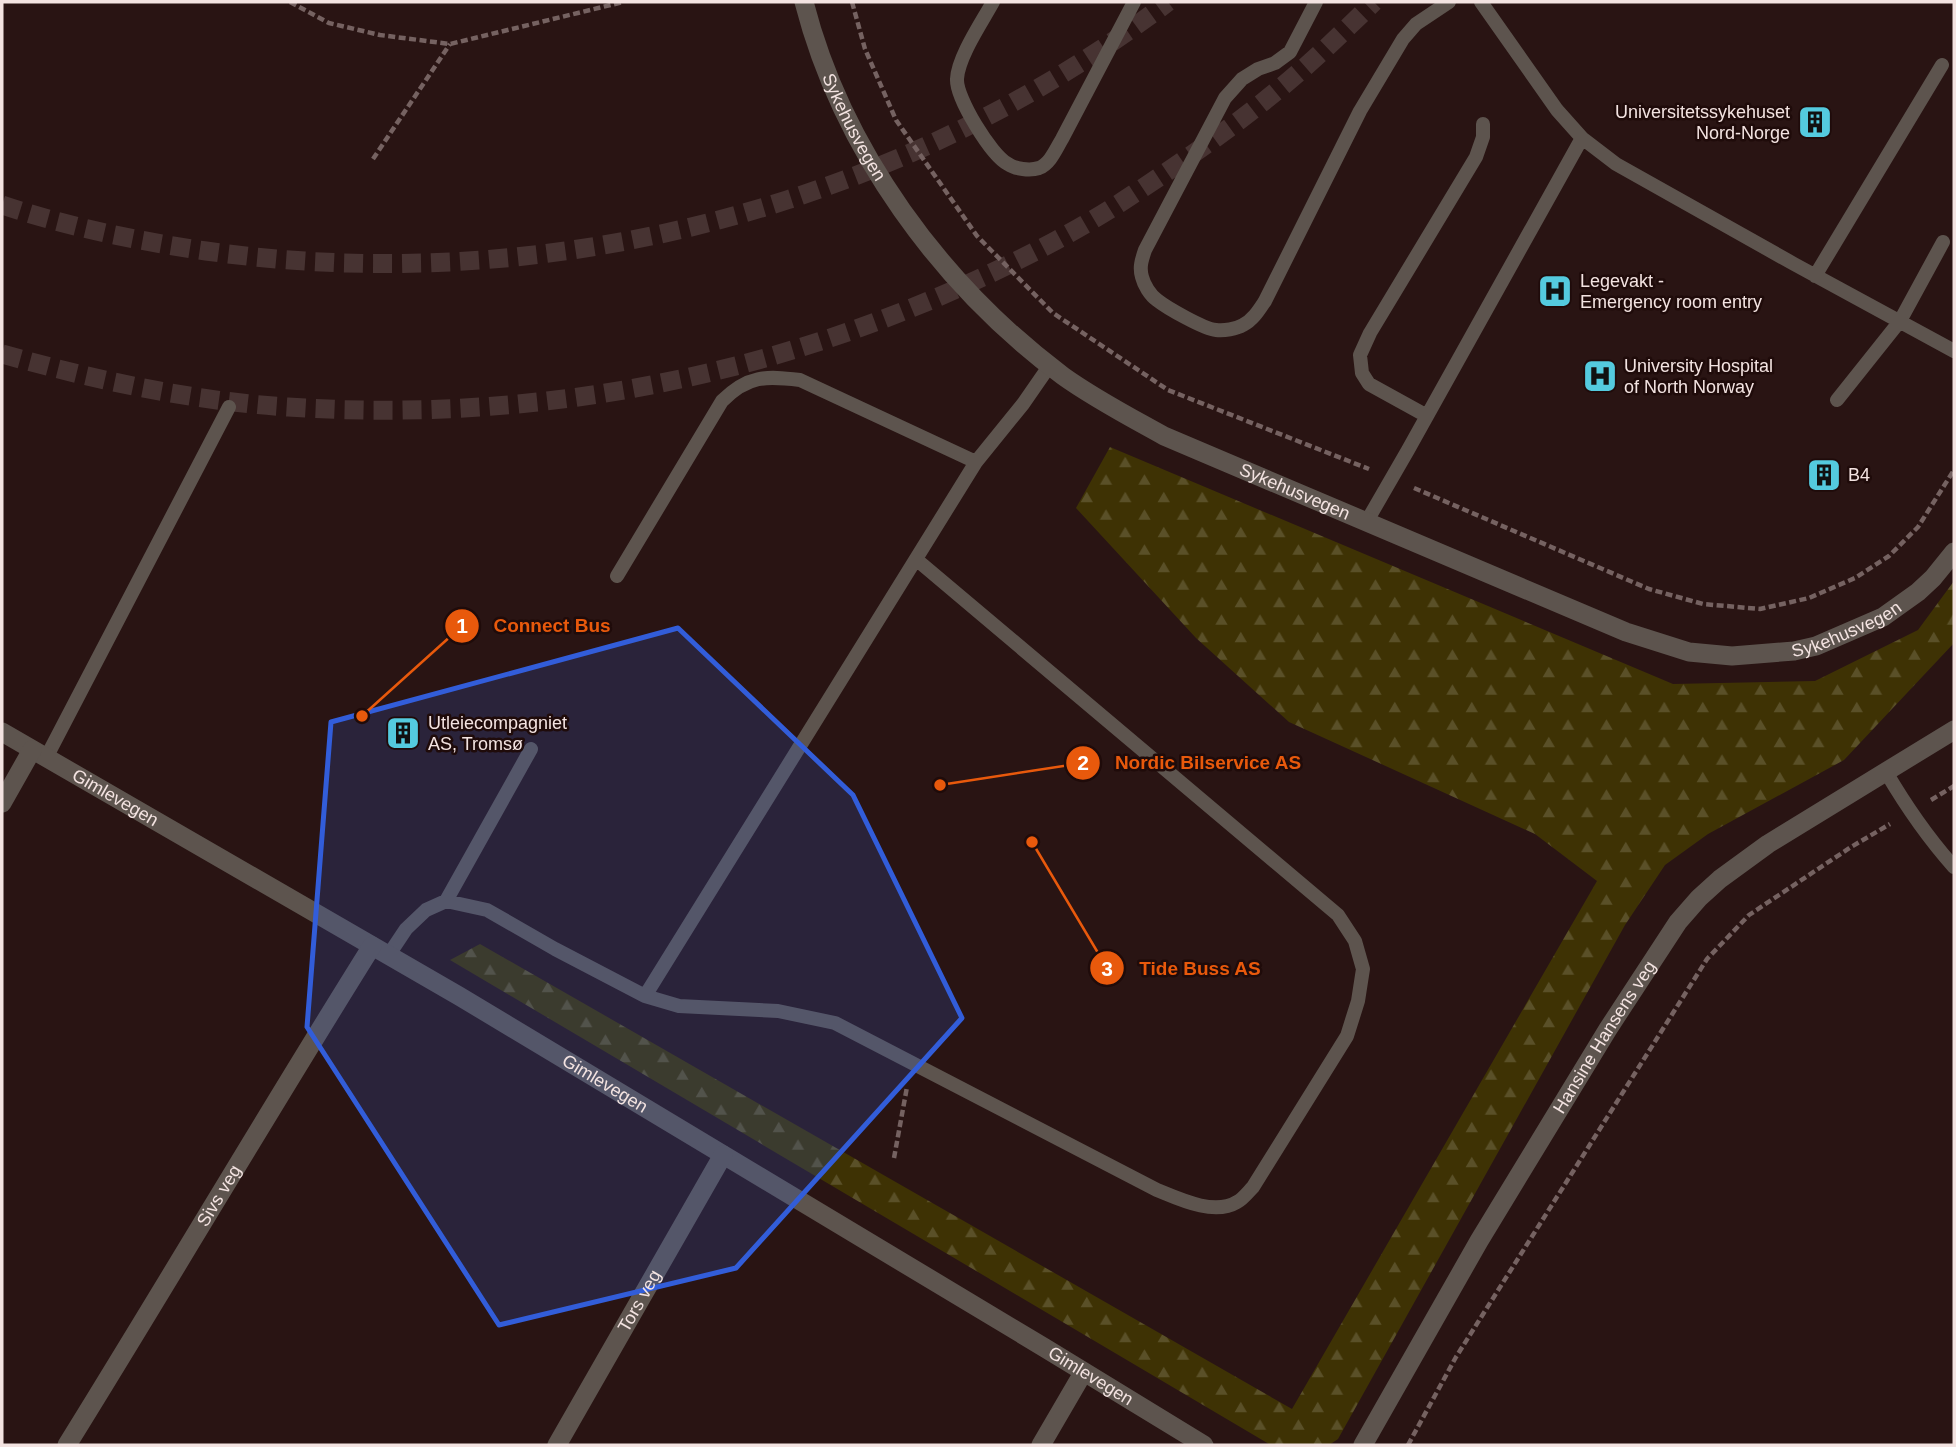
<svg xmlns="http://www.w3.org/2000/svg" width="1956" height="1447" font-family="Helvetica,sans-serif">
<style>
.forest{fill:url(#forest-firs)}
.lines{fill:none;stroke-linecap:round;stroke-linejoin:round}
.trunk-tunnel{stroke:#473332;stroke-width:19;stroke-dasharray:19 10;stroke-linecap:butt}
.path{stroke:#756261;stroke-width:4.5;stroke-dasharray:7 3.5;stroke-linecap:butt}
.service{stroke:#5d544e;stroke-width:14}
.minor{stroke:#5d544e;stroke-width:19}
.marked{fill:#325dd9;fill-opacity:0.2;stroke:#325dd9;stroke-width:5;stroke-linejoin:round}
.labels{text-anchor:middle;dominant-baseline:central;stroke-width:5;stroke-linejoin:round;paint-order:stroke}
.poi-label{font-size:18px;fill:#f3e3e1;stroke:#1f0b0a;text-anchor:start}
.street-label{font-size:18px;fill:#f3e3e1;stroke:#1f0b0a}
.leader{fill:none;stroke:#e8590c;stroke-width:2.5}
.callout-dot{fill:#e8590c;stroke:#1f0b0a;stroke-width:2.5}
.mark-label{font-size:21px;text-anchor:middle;font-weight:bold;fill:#fff}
.callout-label{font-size:19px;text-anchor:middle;font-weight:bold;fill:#e8590c;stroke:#1f0b0a;stroke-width:5;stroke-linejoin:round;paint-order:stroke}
</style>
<defs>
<pattern id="forest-firs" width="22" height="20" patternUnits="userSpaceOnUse" patternTransform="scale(1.75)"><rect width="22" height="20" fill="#3e3204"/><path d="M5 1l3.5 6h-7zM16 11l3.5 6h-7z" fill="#5a5028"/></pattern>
</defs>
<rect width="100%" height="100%" fill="#291413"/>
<!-- forest -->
<path class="forest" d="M 1110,447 L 1673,684 L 1815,681 L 1918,630 L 1954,581 L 1954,643 L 1844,760 L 1708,834 L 1665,865 L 1625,925 L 1338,1439 L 1329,1445 L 1269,1444 L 450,960 L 480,944 L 1292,1409 L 1597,881 L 1535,834 L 1289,722 L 1196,638 L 1076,508 Z"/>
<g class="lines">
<!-- trunk-tunnel -->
<path class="trunk-tunnel" d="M 2,205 C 68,227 138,241 206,251 C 545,299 896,208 1168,2
M 2,354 C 95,380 191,401 288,407 C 531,423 765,379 985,276 C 1034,253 1084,227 1129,197 C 1187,159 1245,119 1298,73 C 1324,51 1349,26 1374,2"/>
<!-- path -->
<path class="path" d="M 290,2 L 329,23 L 380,35 L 450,44 L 623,2
M 852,2 L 865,49 L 896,120 L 977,236 L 1053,313 L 1168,390 L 1369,469
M 373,159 L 450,44
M 1414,488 L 1649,589 L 1703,604 L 1760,609 L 1809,598 L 1855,578 L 1889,556 L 1918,527 L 1954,470
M 1931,800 L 1954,786
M 894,1158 L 907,1087
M 1408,1445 L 1456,1357 L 1707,959 L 1749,915 L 1851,847 L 1890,824"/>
<!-- service -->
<path class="service" d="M 993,2 C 982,22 958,57 957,79 C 956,98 991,155 1008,164 C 1015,169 1030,171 1039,168 C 1050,164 1056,149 1062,139 L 1134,2
M 1316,2 L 1290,52 L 1275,63 L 1258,69 L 1242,79 L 1225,98 L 1145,250 C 1142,259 1139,267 1142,277 C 1144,285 1150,295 1157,300 C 1167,308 1204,329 1216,330 C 1224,331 1236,329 1243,325 C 1253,320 1259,310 1265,301 L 1360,111 L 1403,39 L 1416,24 L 1449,2
M 1481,2 L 1557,110 L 1582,138 L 1616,164 L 1794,264 L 1954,351
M 1815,276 L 1942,65
M 1837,400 L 1900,321 L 1943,242
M 1427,416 L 1369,384 L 1362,373 L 1360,355 L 1370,333 L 1476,157 L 1483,137 L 1483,124
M 1367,521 L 1408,450 L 1582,138
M 617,576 L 722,401 C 748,375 766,376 800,380 L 976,462
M 46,758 L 229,407
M 1886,772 C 1906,806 1928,838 1954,867
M 446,901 L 531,749
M 388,956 L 406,929 L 426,910 L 446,901 L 487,910 L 555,949 L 645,996 L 679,1006 L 778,1011 L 835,1023 L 1157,1190 C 1179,1199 1214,1216 1237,1202 C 1243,1199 1248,1192 1253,1187 L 1347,1036 L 1358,1001 L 1363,969 L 1355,941 L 1338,915 L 917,560
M 645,996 L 976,462 L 1023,404 L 1050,365"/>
<!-- minor -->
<g class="minor">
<path id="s1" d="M 804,2 C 842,150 941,285 1063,376 C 1095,399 1130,417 1164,436 L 1626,632 L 1689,652 L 1732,656 L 1794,651 L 1816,646 L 1883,617 L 1918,592 L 1933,578 L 1954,552"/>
<path id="s2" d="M 2,732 L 459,996 L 1045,1348 L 1204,1445"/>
<path d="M 2,803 L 32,750"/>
<path id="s3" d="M 67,1445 C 170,1279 268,1112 372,946"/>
<path id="s4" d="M 557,1445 L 723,1155"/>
<path d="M 1041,1445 L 1083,1373"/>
<path id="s5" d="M 1363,1445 L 1479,1241 L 1608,1029 L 1678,922 L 1699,898 L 1720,879 L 1768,844 L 1954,730"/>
</g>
</g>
<!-- marked area -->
<path class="marked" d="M 678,628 L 853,795 L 962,1018 L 736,1268 L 499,1325 L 307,1027 L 331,722 Z"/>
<!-- icons -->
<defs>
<g id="building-square" transform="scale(1.75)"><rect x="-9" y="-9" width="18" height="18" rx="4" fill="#54cade" stroke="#1f0b0a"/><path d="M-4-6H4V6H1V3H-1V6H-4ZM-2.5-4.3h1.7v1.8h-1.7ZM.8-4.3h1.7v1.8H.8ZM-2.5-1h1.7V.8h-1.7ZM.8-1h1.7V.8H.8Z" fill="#111"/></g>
<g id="hospital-square" transform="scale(1.75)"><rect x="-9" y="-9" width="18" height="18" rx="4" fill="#54cade" stroke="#1f0b0a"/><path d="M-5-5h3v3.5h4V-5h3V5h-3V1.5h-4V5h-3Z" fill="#111"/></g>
</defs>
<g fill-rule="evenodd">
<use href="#building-square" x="1815" y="122"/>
<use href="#hospital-square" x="1555" y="291"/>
<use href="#hospital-square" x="1600" y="376"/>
<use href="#building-square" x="1824" y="475"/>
<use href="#building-square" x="403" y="733"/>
</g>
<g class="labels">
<!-- poi labels -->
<g class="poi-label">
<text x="1790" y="112" text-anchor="end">Universitetssykehuset<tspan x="1790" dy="21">Nord-Norge</tspan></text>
<text x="1580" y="281">Legevakt -<tspan x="1580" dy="21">Emergency room entry</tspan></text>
<text x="1624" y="366">University Hospital<tspan x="1624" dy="21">of North Norway</tspan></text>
<text x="1848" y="475">B4</text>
<text x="428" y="723">Utleiecompagniet<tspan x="428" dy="21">AS, Tromsø</tspan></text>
</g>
<!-- street labels -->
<g class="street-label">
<text stroke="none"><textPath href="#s1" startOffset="135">Sykehusvegen</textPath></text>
<text stroke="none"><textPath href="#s1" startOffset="723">Sykehusvegen</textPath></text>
<text stroke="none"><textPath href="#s1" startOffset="1311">Sykehusvegen</textPath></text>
<text stroke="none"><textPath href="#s2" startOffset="131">Gimlevegen</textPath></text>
<text stroke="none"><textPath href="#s5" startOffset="474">Hansine Hansens veg</textPath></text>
<text stroke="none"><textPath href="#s2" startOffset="698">Gimlevegen</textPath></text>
<text stroke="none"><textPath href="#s3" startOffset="292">Sivs veg</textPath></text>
<text stroke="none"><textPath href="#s4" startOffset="166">Tors veg</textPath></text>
<text stroke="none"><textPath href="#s2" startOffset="1265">Gimlevegen</textPath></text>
</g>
</g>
<!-- callouts -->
<path class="leader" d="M362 716L462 626M940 785L1083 763M1032 842L1107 968"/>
<g class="callout-dot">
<circle cx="362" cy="716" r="7"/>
<circle cx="940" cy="785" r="7"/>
<circle cx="1032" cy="842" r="7"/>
<circle cx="462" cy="626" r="18"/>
<circle cx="1083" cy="763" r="18"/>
<circle cx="1107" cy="968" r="18"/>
</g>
<g class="mark-label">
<text x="462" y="633">1</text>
<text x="1083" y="770">2</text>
<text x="1107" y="976">3</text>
</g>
<g class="callout-label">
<text x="552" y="632">Connect Bus</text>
<text x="1208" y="769">Nordic Bilservice AS</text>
<text x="1200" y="975">Tide Buss AS</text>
</g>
<!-- border -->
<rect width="1956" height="1447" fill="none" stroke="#f3e3e1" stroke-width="7"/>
</svg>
